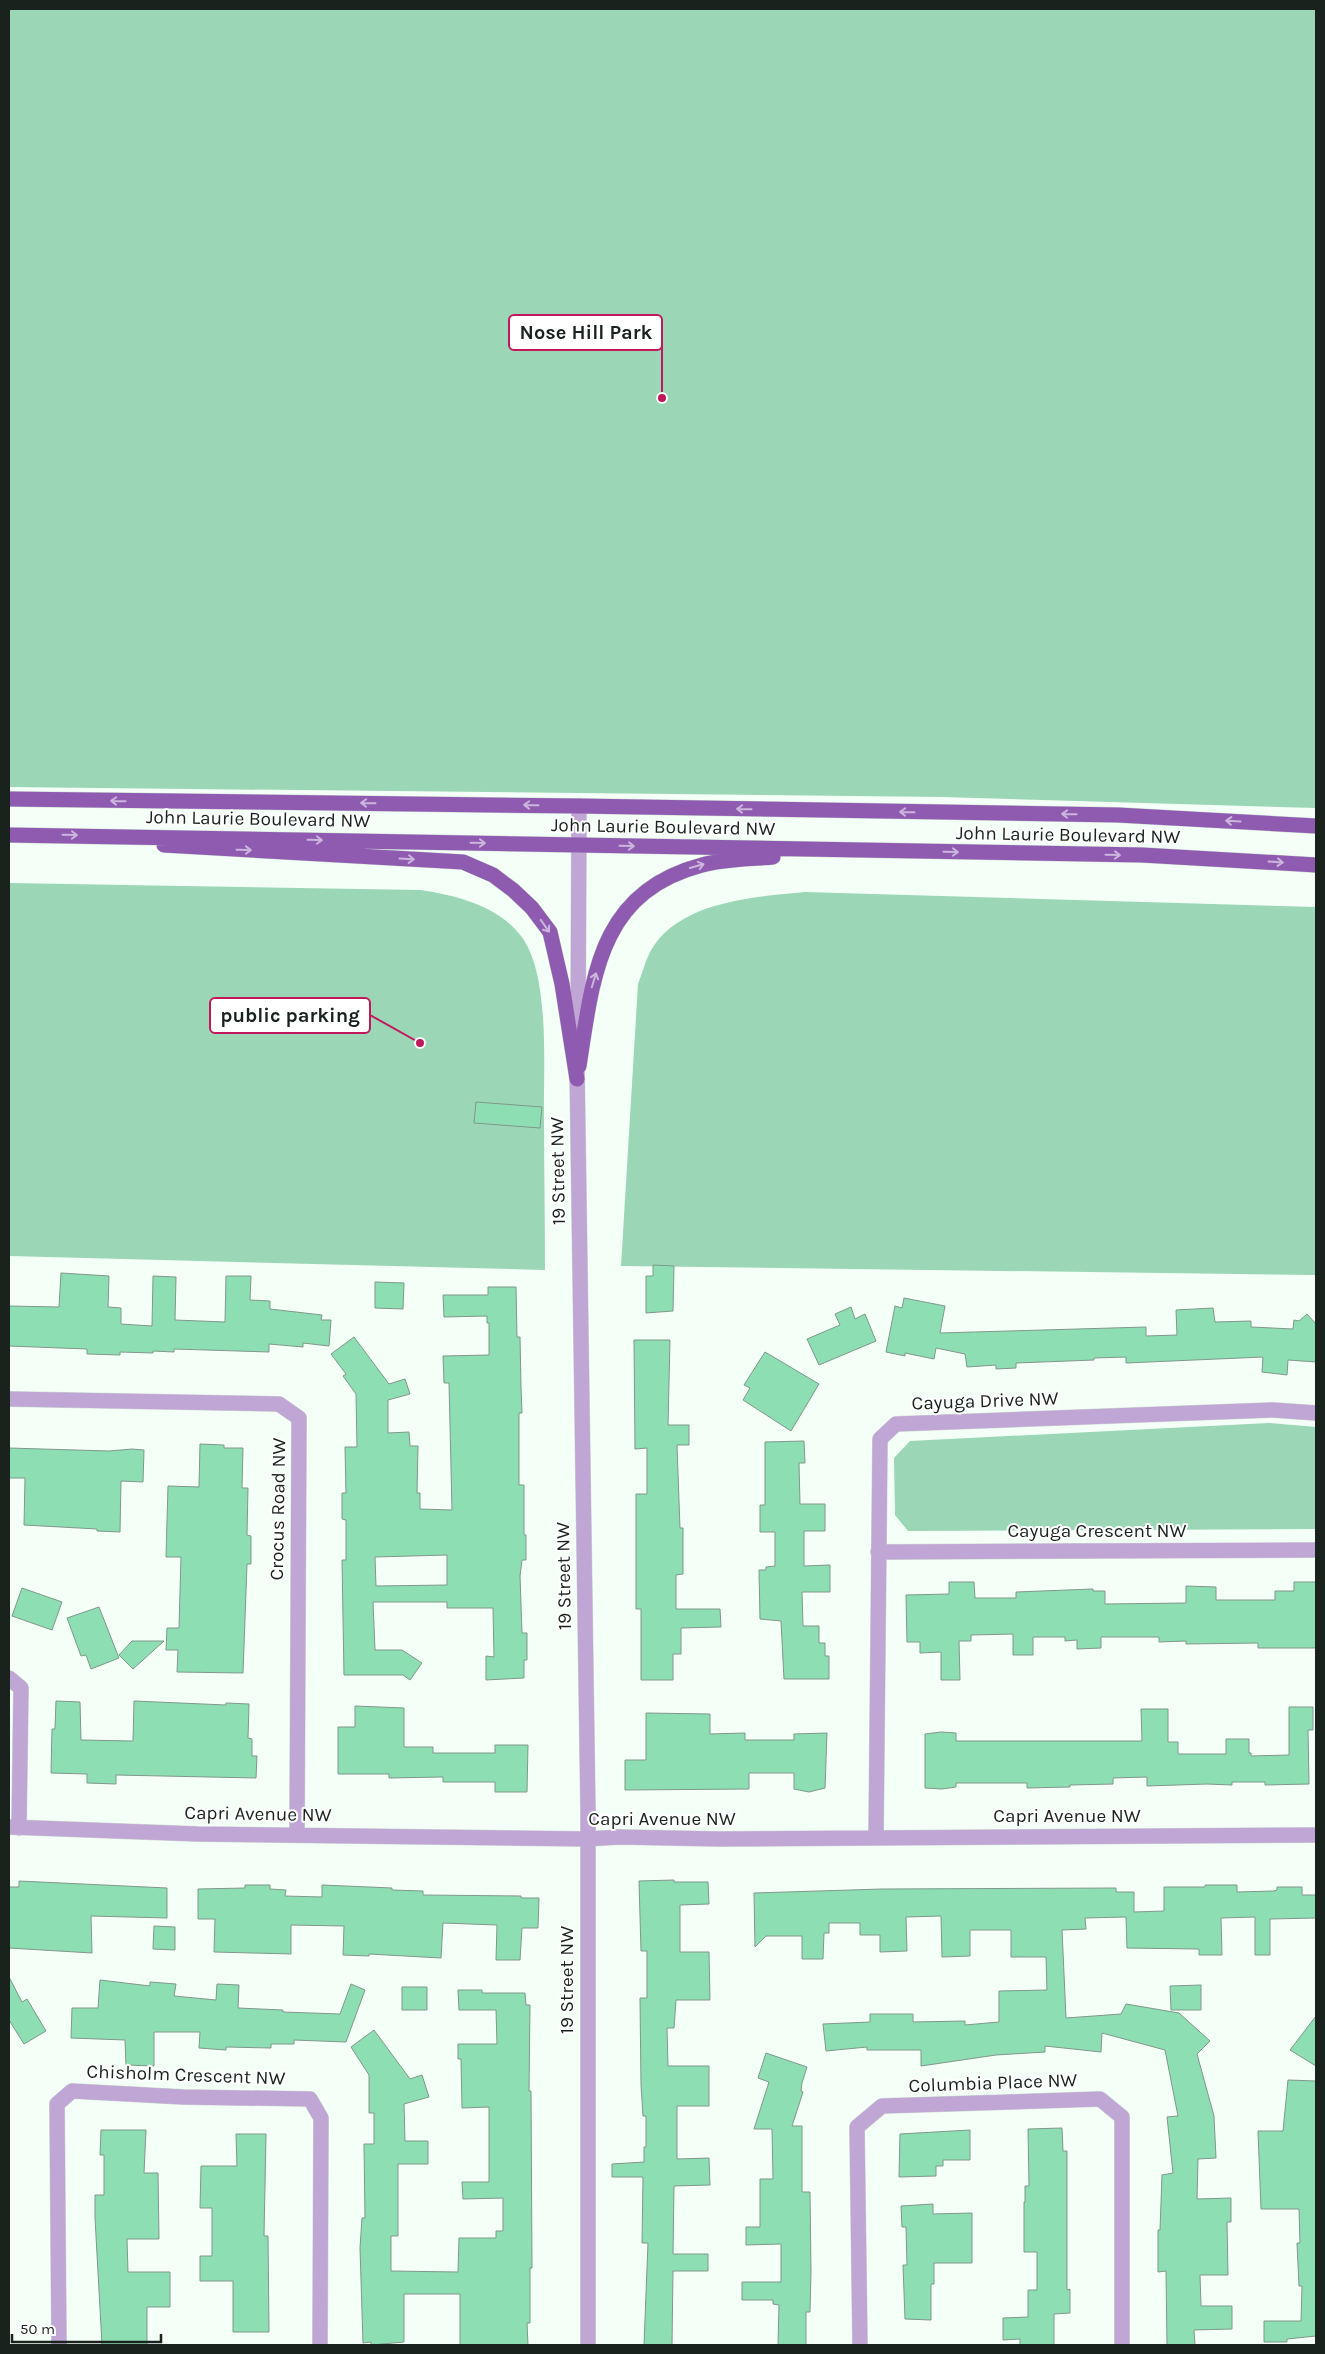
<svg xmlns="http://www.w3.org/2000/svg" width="1325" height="2354" font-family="Karla,sans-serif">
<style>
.green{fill:#9bd7b6}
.building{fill:#8ddfb3;stroke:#80988a;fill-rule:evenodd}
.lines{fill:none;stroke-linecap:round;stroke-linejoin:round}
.minor-casing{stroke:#d1dcd5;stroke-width:16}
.major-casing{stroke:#d1dcd5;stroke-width:16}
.minor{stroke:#c0a6d5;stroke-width:15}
.major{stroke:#8e5bb1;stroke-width:15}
.oneway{stroke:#ccb5dc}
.labels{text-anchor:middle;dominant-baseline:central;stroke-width:4;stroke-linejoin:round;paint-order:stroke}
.street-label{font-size:19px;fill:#19221d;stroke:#fff}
.leader{fill:none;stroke:#c2185b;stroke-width:2}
.callout-dot{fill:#c2185b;stroke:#fff;stroke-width:2}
.callout{fill:#fff;stroke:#c2185b;stroke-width:2}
.callout-label{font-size:20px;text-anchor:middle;font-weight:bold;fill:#19221d}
</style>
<rect width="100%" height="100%" fill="#f4fff8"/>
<!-- green -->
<path class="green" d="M 9,9 L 1316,9 L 1316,808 L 943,797 L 9,787 Z
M 9,883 L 421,890 C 457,896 497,905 521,936 C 551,975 543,1070 544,1118 C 544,1169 545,1219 545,1270 L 9,1256 Z
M 805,892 L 1316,907 L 1316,1275 L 621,1266 L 638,984 C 642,974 645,962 650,952 C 678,901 754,897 805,892 Z
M 1269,1423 L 1316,1427 L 1316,1529 L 908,1531 L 895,1515 L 894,1458 L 910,1441 Z"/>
<!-- building -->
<path class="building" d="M 476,1102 L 542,1107 L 540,1128 L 474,1123 Z
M 653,1265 L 674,1266 L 673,1311 L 646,1313 L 646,1276 L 653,1276 Z
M 61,1273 L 109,1276 L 108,1307 L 121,1308 L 121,1324 L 152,1326 L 153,1276 L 176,1277 L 175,1320 L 225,1322 L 226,1276 L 251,1276 L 250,1300 L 270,1301 L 270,1309 L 322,1315 L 321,1320 L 331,1320 L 329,1346 L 303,1343 L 303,1347 L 269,1344 L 269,1352 L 174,1349 L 174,1352 L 153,1351 L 153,1353 L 120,1352 L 120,1355 L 87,1354 L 87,1349 L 9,1346 L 9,1306 L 59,1307 Z
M 375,1282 L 404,1283 L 403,1309 L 375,1308 Z
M 488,1287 L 516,1287 L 517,1337 L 520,1337 L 521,1387 L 522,1413 L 519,1413 L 519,1485 L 524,1485 L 524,1535 L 526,1535 L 526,1560 L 522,1560 L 520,1576 L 522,1633 L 527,1633 L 527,1660 L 524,1660 L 524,1678 L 486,1680 L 486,1656 L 494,1657 L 493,1608 L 447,1608 L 447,1602 L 373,1602 L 375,1650 L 402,1650 L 422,1663 L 410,1680 L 403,1675 L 344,1675 L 342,1560 L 346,1560 L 346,1520 L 342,1519 L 342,1493 L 346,1493 L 345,1447 L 357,1447 L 356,1394 L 343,1376 L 346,1374 L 331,1354 L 354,1337 L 389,1384 L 405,1379 L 410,1394 L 388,1400 L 388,1433 L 409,1432 L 410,1446 L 418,1446 L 417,1493 L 420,1493 L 420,1509 L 452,1510 L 449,1383 L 444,1383 L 443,1356 L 489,1355 L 489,1323 L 487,1323 L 487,1316 L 444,1317 L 443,1295 L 488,1295 ZM 447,1555 L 447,1585 L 376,1586 L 375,1557 Z
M 904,1298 L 945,1306 L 940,1333 L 1146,1327 L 1146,1336 L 1177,1335 L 1176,1310 L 1213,1308 L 1215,1322 L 1251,1321 L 1251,1327 L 1293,1329 L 1294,1320 L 1299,1321 L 1307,1314 L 1316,1324 L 1316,1362 L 1288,1360 L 1287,1375 L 1262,1372 L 1263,1357 L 1126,1363 L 1126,1357 L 1094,1358 L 1094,1360 L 1016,1363 L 1016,1368 L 996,1369 L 996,1365 L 967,1367 L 965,1354 L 936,1348 L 934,1359 L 905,1353 L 905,1356 L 886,1352 L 895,1306 L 902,1308 Z
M 851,1307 L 855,1319 L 865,1314 L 876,1341 L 819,1365 L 807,1339 L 840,1325 L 835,1314 Z
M 634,1340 L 670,1340 L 668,1425 L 689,1425 L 689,1445 L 677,1445 L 680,1528 L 683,1528 L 683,1574 L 676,1575 L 676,1609 L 720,1609 L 721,1627 L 681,1628 L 681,1654 L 673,1654 L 673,1680 L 641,1680 L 641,1609 L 636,1609 L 636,1494 L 647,1494 L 647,1448 L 635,1449 Z
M 765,1352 L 819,1384 L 791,1431 L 743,1400 L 750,1388 L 744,1385 Z
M 804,1441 L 805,1463 L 799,1463 L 800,1504 L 825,1504 L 825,1531 L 804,1531 L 804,1566 L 830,1565 L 830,1592 L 802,1592 L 803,1626 L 819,1626 L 819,1643 L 825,1643 L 825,1656 L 829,1656 L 829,1679 L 784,1679 L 781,1621 L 760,1619 L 759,1570 L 766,1570 L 766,1567 L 775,1566 L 775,1532 L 760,1532 L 760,1505 L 765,1505 L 765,1442 Z
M 200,1444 L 224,1445 L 224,1448 L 243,1448 L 242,1488 L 248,1488 L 247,1535 L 251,1536 L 251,1564 L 247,1564 L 243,1673 L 177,1672 L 178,1650 L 166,1650 L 167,1628 L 179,1628 L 181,1557 L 166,1557 L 168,1486 L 199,1487 Z
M 9,1448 L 109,1451 L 132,1449 L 144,1450 L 143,1482 L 121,1481 L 120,1532 L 97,1531 L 97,1529 L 24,1525 L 25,1478 L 9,1478 Z
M 949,1582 L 974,1582 L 975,1598 L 1016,1598 L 1016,1592 L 1093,1589 L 1093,1591 L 1105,1591 L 1105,1604 L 1186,1603 L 1186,1586 L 1216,1587 L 1216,1600 L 1275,1600 L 1275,1591 L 1294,1591 L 1294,1582 L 1316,1582 L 1316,1648 L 1258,1648 L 1258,1643 L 1186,1644 L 1186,1641 L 1159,1642 L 1159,1637 L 1101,1637 L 1101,1648 L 1077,1649 L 1077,1640 L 1065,1641 L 1065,1637 L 1033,1637 L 1033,1655 L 1013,1655 L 1013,1634 L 971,1635 L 971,1641 L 959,1641 L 960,1680 L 941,1680 L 941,1652 L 920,1653 L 920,1642 L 907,1642 L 906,1595 L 949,1594 Z
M 22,1588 L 62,1602 L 52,1630 L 12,1616 Z
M 99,1607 L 119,1658 L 91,1669 L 86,1655 L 81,1656 L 67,1618 Z
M 132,1641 L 164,1641 L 133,1669 L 119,1655 Z
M 56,1701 L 80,1702 L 81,1740 L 133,1741 L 134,1701 L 226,1705 L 226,1703 L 249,1704 L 248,1738 L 252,1739 L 252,1756 L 257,1756 L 256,1778 L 116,1775 L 116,1784 L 87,1783 L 87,1774 L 51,1773 L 52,1729 L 55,1729 Z
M 355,1706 L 404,1708 L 404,1747 L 433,1747 L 433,1753 L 495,1753 L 495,1745 L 528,1745 L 527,1792 L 495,1792 L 495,1782 L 443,1782 L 443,1777 L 389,1778 L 389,1774 L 338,1774 L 338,1727 L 355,1727 Z
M 1289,1707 L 1313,1707 L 1313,1730 L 1308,1730 L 1309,1784 L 1265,1785 L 1265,1782 L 1232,1782 L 1232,1785 L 1207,1784 L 1147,1786 L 1147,1777 L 1113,1778 L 1113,1784 L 1070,1785 L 1070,1787 L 1027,1788 L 1027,1783 L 956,1783 L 956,1787 L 942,1789 L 925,1788 L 925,1734 L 941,1732 L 956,1733 L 956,1741 L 1142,1741 L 1141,1709 L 1168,1709 L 1168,1742 L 1178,1742 L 1178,1754 L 1226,1754 L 1226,1739 L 1249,1739 L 1249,1753 L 1251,1753 L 1251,1756 L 1289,1755 Z
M 646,1713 L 710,1714 L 710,1734 L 745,1733 L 745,1740 L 794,1740 L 794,1734 L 827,1733 L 825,1788 L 809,1792 L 794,1789 L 794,1773 L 749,1773 L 749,1789 L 625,1790 L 625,1760 L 646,1760 Z
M 674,1880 L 674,1882 L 708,1882 L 709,1904 L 680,1905 L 680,1952 L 709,1952 L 710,2000 L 676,2000 L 674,2028 L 667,2028 L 668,2066 L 709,2066 L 709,2106 L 677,2106 L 677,2159 L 709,2158 L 710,2185 L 674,2186 L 673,2254 L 708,2254 L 708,2271 L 673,2271 L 672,2345 L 644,2345 L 648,2243 L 642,2243 L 643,2177 L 612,2177 L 612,2164 L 644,2162 L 644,2147 L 646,2147 L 646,2116 L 643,2116 L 641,2085 L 640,1998 L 647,1998 L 647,1951 L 641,1951 L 639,1881 Z
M 19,1881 L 167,1888 L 167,1918 L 91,1916 L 92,1953 L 9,1948 L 9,1887 L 19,1887 Z
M 245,1885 L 270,1885 L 270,1889 L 286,1890 L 285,1896 L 322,1897 L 322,1885 L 392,1888 L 392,1890 L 423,1891 L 423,1895 L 521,1896 L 521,1898 L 539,1898 L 538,1928 L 522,1928 L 520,1960 L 496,1960 L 497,1925 L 443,1923 L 441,1958 L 369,1954 L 369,1956 L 343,1955 L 344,1926 L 291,1925 L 291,1954 L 214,1952 L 215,1919 L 198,1919 L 198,1889 L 245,1888 Z
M 1205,1885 L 1237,1885 L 1237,1892 L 1274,1891 L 1277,1890 L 1277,1887 L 1302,1887 L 1302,1895 L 1316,1895 L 1316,1918 L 1270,1919 L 1270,1955 L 1255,1955 L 1255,1917 L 1221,1918 L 1222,1955 L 1199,1955 L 1199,1949 L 1127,1948 L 1126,1917 L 1085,1918 L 1086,1929 L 1062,1930 L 1066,2018 L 1121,2014 L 1126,2004 L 1179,2013 L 1210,2041 L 1197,2054 L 1214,2116 L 1216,2158 L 1198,2159 L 1197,2199 L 1231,2198 L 1231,2222 L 1227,2222 L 1228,2275 L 1200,2275 L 1201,2306 L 1232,2306 L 1232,2329 L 1194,2330 L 1195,2345 L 1167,2345 L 1166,2271 L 1158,2272 L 1158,2230 L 1160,2230 L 1162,2175 L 1173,2173 L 1167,2117 L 1178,2116 L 1165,2050 L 1102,2033 L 1101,2052 L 1045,2046 L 1045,2052 L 996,2055 L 921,2066 L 921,2050 L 867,2050 L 867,2047 L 826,2051 L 823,2024 L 870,2022 L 870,2014 L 913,2014 L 913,2022 L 965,2021 L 965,2025 L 999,2022 L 999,1991 L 1047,1990 L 1046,1957 L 1011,1957 L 1011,1930 L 970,1930 L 970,1956 L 942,1957 L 941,1916 L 906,1917 L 907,1951 L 880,1952 L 880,1935 L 860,1935 L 860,1923 L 829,1923 L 829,1933 L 824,1933 L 823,1959 L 802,1959 L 802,1936 L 766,1936 L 755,1947 L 754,1893 L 882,1889 L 1116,1888 L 1116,1892 L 1134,1892 L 1134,1912 L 1164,1911 L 1164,1887 L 1205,1887 Z
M 154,1926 L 175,1927 L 175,1950 L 153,1949 Z
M 9,1977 L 22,2002 L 27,1999 L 46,2031 L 24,2044 L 9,2020 Z
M 100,1980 L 150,1986 L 150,1982 L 176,1984 L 174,1996 L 216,2000 L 217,1984 L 239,1985 L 238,2008 L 283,2010 L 283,2012 L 340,2014 L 351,1984 L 365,1990 L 346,2042 L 294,2040 L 294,2044 L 271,2044 L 271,2048 L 226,2047 L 226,2050 L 199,2048 L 200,2032 L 154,2032 L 154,2066 L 126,2065 L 125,2040 L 71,2038 L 72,2008 L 98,2008 Z
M 1201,1985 L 1201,2010 L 1171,2010 L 1170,1986 Z
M 402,1987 L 427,1987 L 427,2010 L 402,2010 Z
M 458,1990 L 482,1990 L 482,1993 L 525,1993 L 526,2005 L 530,2005 L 529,2091 L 531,2091 L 532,2268 L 530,2268 L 530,2323 L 527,2323 L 528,2345 L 460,2345 L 460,2294 L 404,2294 L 404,2342 L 371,2345 L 371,2342 L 363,2343 L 360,2248 L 362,2218 L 365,2218 L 364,2144 L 374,2144 L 374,2113 L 369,2113 L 369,2075 L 351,2047 L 374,2030 L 410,2079 L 422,2075 L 429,2097 L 404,2104 L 405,2141 L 428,2141 L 428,2164 L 398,2164 L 398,2236 L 391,2236 L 391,2271 L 458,2272 L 459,2238 L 496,2238 L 496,2231 L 503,2231 L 503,2198 L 463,2199 L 462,2182 L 489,2182 L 489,2107 L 462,2108 L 461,2059 L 458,2059 L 458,2044 L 497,2044 L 496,2010 L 459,2010 Z
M 1316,2016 L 1316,2066 L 1290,2050 Z
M 766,2053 L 807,2067 L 802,2083 L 801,2091 L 803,2092 L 792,2126 L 802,2126 L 802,2192 L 810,2192 L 811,2272 L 810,2312 L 806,2312 L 806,2345 L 778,2345 L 779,2305 L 773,2304 L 773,2300 L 742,2300 L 742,2282 L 781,2282 L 781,2244 L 746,2245 L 746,2227 L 760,2227 L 760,2179 L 773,2179 L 772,2129 L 754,2129 L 769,2082 L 758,2078 Z
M 1288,2080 L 1316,2081 L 1316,2336 L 1287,2339 L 1287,2342 L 1264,2342 L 1264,2321 L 1301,2321 L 1302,2286 L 1299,2286 L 1297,2243 L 1300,2243 L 1299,2209 L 1261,2209 L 1258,2131 L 1283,2131 Z
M 1062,2128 L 1063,2151 L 1067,2151 L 1067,2290 L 1070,2289 L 1070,2313 L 1054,2314 L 1054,2345 L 1020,2345 L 1020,2339 L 1003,2340 L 1003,2318 L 1028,2317 L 1028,2290 L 1037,2290 L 1037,2252 L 1024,2252 L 1024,2202 L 1025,2202 L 1025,2186 L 1029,2186 L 1028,2129 Z
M 101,2130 L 146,2130 L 144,2173 L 158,2173 L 159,2239 L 127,2239 L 128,2272 L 170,2272 L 170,2307 L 147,2307 L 147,2345 L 102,2345 L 95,2218 L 95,2195 L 104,2195 L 104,2155 L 100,2155 Z
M 970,2130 L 970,2160 L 943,2160 L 943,2166 L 936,2166 L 936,2176 L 899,2177 L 900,2134 Z
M 236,2134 L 266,2134 L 264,2236 L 268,2236 L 269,2332 L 233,2332 L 233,2281 L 200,2281 L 200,2256 L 212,2256 L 212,2208 L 200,2208 L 201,2166 L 237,2166 Z
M 933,2204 L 933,2214 L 972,2213 L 972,2263 L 934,2263 L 934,2284 L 931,2284 L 931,2320 L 905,2319 L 903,2265 L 907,2265 L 906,2227 L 902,2227 L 901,2206 Z"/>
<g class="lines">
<!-- minor casing -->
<g class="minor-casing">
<path id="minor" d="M 578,1044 L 579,806
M 577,1067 L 588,1812 L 588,2345
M 9,1399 L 279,1404 L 299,1418 L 297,1834
M 878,1552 L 1316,1550
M 9,1678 L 21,1688 L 19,1828
M 9,1827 L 198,1834 L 587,1839 L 619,1837 L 720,1839 L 1316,1835
M 876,1837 L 880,1439 L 896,1424 L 1273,1410 L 1316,1413
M 59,2345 L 57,2104 L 72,2091 L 183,2097 L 310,2099 L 321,2118 L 320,2345
M 860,2345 L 857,2127 L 882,2106 L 1100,2099 L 1122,2117 L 1122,2345"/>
</g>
<!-- major casing -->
<g class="major-casing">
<path id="major" d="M 9,799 L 579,806 L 1118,815 L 1316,826
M 9,835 L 1142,855 L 1316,865
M 164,845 L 463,862 L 493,875 L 513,890 L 532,908 L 550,932 L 562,984 L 577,1079
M 579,1066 C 593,976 599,892 702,865 C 724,859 750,859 773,857"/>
</g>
<!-- minor -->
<use href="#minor" class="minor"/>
<!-- major -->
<use href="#major" class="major"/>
</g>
<!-- one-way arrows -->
<defs><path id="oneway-shaft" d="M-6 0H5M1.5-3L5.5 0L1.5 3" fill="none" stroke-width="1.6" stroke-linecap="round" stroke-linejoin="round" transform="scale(1.25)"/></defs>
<g class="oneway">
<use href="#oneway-shaft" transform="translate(118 801) rotate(-179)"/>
<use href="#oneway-shaft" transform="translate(368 803) rotate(-179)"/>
<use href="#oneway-shaft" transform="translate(531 805) rotate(-179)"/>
<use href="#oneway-shaft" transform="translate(744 809) rotate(-179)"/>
<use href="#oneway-shaft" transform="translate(907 812) rotate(-179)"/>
<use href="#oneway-shaft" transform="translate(1069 814) rotate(-179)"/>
<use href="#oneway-shaft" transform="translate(1233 821) rotate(-177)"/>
<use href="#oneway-shaft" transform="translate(70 835) rotate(1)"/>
<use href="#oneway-shaft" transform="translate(315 840) rotate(1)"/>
<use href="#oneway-shaft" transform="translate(478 843) rotate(1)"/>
<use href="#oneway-shaft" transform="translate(627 846) rotate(1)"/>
<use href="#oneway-shaft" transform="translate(244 850) rotate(1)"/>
<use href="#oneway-shaft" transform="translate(951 852) rotate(1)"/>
<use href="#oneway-shaft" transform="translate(1113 855) rotate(1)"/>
<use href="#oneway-shaft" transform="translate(407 859) rotate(3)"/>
<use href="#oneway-shaft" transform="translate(1276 862) rotate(4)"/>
<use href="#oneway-shaft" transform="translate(697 866) rotate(-16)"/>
<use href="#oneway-shaft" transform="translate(545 926) rotate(55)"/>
<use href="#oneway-shaft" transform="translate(594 980) rotate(-73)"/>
</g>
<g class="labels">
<!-- street labels -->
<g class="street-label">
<text transform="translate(258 819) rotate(1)">John Laurie Boulevard NW</text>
<text transform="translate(663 827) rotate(1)">John Laurie Boulevard NW</text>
<text transform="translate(1068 835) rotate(1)">John Laurie Boulevard NW</text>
<text transform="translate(558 1171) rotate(-91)">19 Street NW</text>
<text transform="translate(985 1401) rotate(-2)">Cayuga Drive NW</text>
<text transform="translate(278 1509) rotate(-89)">Crocus Road NW</text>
<text x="1097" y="1531">Cayuga Crescent NW</text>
<text transform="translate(564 1576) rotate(-91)">19 Street NW</text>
<text transform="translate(258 1814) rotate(1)">Capri Avenue NW</text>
<text x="1067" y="1816">Capri Avenue NW</text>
<text x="662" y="1819">Capri Avenue NW</text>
<text transform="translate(567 1980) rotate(-90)">19 Street NW</text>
<text transform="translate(186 2075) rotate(2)">Chisholm Crescent NW</text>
<text transform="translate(993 2083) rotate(-2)">Columbia Place NW</text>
</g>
</g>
<!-- callouts -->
<path class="leader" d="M662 398L662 332M420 1043L370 1015"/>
<g class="callout-dot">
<circle cx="662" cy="398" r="5"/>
<circle cx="420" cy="1043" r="5"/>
</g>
<g class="callout">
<rect x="509" y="315" width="153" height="35" rx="5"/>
<rect x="210" y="998" width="160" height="35" rx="5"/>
</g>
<g class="callout-label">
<text x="586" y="339">Nose Hill Park</text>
<text x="290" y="1022">public parking</text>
</g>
<!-- border -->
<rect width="1325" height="2354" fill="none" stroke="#19221d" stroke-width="20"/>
<!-- scale -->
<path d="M12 2334v8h149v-8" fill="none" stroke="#19221d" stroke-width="2.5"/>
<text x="20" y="2334" font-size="15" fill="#19221d" stroke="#ffffff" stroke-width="4" paint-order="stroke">50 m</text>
</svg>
